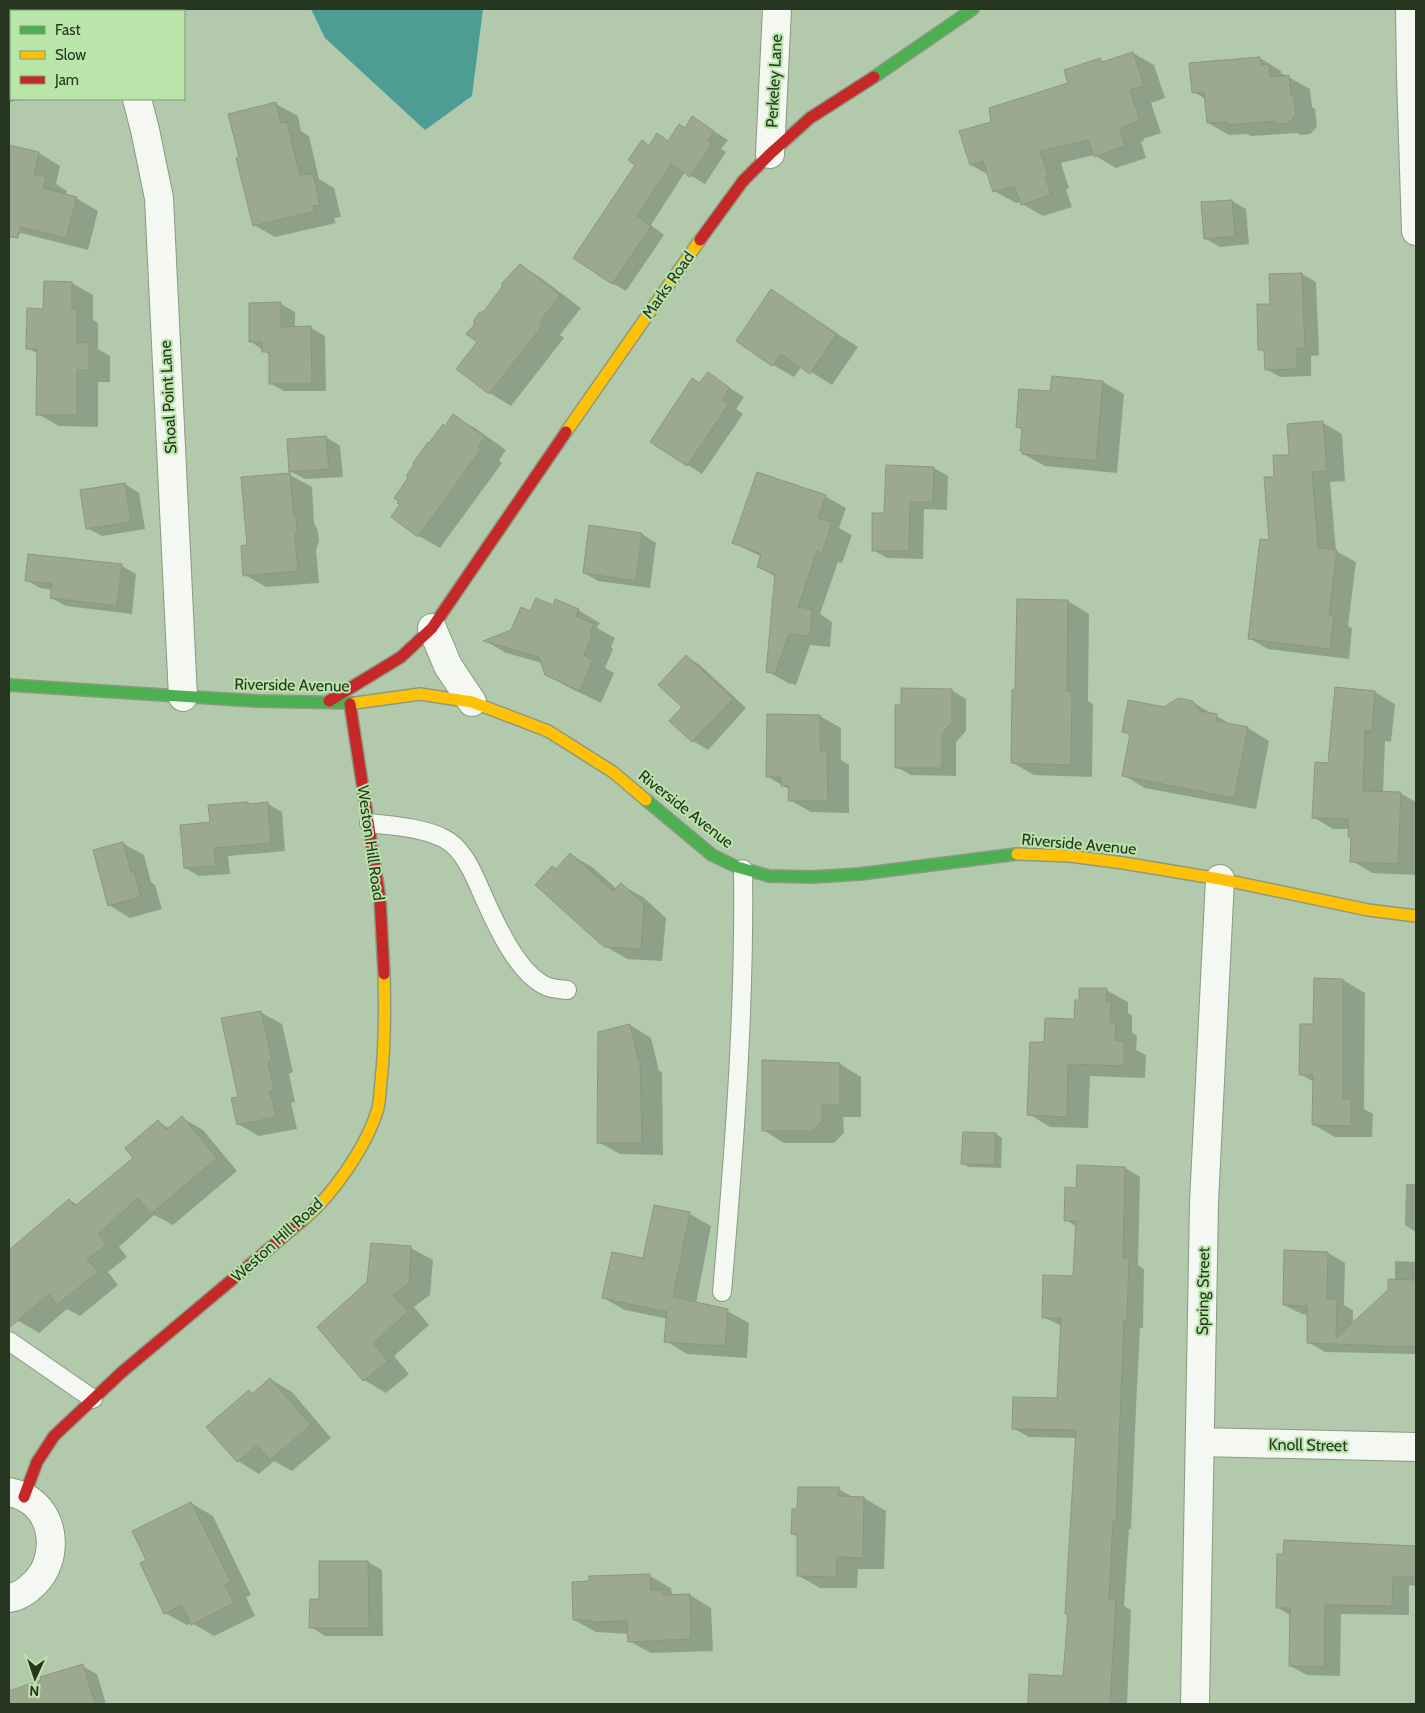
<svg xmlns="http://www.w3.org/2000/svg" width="1425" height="1713" font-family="Cabin,sans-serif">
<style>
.water{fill:#4e9d95}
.shadow{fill:#0003}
.building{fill:#9ca98e;stroke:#8c987e}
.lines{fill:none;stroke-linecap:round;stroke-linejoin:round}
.lane-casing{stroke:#899a82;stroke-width:20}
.street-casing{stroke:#899a82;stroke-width:30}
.fast-casing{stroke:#899a82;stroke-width:14}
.slow-casing{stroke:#899a82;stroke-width:14}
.jam-casing{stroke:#899a82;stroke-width:14}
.lane{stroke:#f4f7f2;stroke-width:18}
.street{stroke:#f4f7f2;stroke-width:28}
.fast{stroke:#4caf50;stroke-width:11}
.slow{stroke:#ffc107;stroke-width:11}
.jam{stroke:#c62828;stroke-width:11}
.labels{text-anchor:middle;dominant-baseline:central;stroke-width:4;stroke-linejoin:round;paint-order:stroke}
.street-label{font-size:16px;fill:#263620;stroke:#b9e4aa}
</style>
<rect width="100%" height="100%" fill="#b3c9ab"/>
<!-- water -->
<path class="water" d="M 311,9 L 483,9 L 472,96 L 425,130 L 325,38 Z"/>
<!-- shadow -->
<path class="shadow" d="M 9,9 L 28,9 L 27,11 L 11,11 L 11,99 L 25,99 L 9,102 Z
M 1133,53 L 1154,65 L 1165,98 L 1151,103 L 1161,133 L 1143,139 L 1144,141 L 1141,142 L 1146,158 L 1116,168 L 1094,155 L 1061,163 L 1069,188 L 1066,189 L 1072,207 L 1043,216 L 1022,204 L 1021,202 L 1016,203 L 994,191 L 989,175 L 971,165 L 993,122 L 1069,84 L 1100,60 L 1105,62 Z
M 1260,58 L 1281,71 L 1281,73 L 1310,89 L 1312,107 L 1315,109 L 1317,127 L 1310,134 L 1300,135 L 1297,133 L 1251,136 L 1247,134 L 1229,135 L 1208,123 L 1206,99 L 1193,92 Z
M 276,104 L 298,116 L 301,131 L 309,136 L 319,179 L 334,188 L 341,217 L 334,218 L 336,223 L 275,237 L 254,225 L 240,158 Z
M 693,118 L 728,140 L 721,149 L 726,152 L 705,184 L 685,172 L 651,225 L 664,235 L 626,291 L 612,283 L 650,147 L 658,135 L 669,142 L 685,129 Z
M 9,146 L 39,153 L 60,166 L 56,184 L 67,191 L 65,196 L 76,198 L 98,211 L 88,250 L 9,230 Z
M 1232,201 L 1246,209 L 1249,244 L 1220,247 L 1206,239 Z
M 520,265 L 541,278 L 581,308 L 560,335 L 564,338 L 511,406 L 490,393 L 458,369 L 478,342 L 485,312 Z
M 1302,274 L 1316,282 L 1319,355 L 1311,356 L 1311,376 L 1280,377 L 1266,369 L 1266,353 L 1260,349 L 1271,305 Z
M 72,283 L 93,295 L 93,320 L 98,323 L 98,349 L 110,356 L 110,382 L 98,382 L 98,427 L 59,426 L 38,414 L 38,354 L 28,348 L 44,310 Z
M 771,291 L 858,347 L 832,385 L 802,366 L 794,377 L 773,365 Z
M 281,304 L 295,312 L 295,328 L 311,328 L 325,336 L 326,391 L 284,391 L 270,383 L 270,355 L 250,341 Z
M 708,374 L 744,397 L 736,409 L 743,414 L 702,474 L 652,442 Z
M 1103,382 L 1124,394 L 1117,473 L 1045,466 L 1023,454 L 1023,430 L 1017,427 L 1051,392 Z
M 453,416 L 475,428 L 506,450 L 499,460 L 502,463 L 440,548 L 419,536 L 401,504 L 430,445 L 446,427 Z
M 1323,423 L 1342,434 L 1345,481 L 1330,482 L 1336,551 L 1356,562 L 1348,626 L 1352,628 L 1349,659 L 1268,649 L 1249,638 L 1270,541 L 1276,478 L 1291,456 Z
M 326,437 L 340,446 L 343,477 L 305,479 L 290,471 Z
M 934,468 L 948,476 L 947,510 L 924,509 L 923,559 L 887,558 L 873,550 L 885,514 Z
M 290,475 L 312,487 L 314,523 L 318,531 L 319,541 L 316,550 L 319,583 L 266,587 L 245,575 L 248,546 Z
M 125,484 L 139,493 L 145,529 L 102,536 L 87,528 Z
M 825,496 L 846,508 L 839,528 L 852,535 L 842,563 L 838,562 L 820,614 L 832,622 L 830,647 L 810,645 L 796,685 L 788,683 L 767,671 L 776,577 L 758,567 L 762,557 L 734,543 Z
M 590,527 L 642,534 L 656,543 L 650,588 L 598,581 L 584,573 Z
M 122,566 L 136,574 L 132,614 L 66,606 L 51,598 L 52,590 L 40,588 L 26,580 Z
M 1068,601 L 1089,614 L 1088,701 L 1093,704 L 1092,777 L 1034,775 L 1013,763 L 1017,690 Z
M 553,607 L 578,610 L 600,623 L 597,628 L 615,638 L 611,647 L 613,649 L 605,668 L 614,673 L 601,703 L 568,687 L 546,674 L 542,663 L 506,653 L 486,641 L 512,631 L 531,613 Z
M 686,657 L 700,665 L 746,708 L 708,750 L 693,741 L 671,721 L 683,707 Z
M 951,690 L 966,699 L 966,731 L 956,742 L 956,776 L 911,775 L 896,767 Z
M 1375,692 L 1395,704 L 1391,742 L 1385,741 L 1383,793 L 1400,793 L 1416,802 L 1416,875 L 1372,873 L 1352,861 L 1353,838 L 1349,836 L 1350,829 L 1333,829 L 1313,817 L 1329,764 Z
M 1192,702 L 1234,726 L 1248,728 L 1269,741 L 1256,809 L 1145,788 L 1123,775 L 1131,736 L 1123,731 L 1164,709 Z
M 820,716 L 841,728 L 841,760 L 849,765 L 849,813 L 811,812 L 790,800 L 790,790 L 767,776 Z
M 248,803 L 251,805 L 268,804 L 282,812 L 285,851 L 228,856 L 230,874 L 199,876 L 185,868 Z
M 122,843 L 144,855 L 151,882 L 155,885 L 162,909 L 130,918 L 109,905 Z
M 571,855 L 592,867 L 617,889 L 621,885 L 643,897 L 666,918 L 662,961 L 627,959 L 605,946 L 557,870 Z
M 1315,980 L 1343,980 L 1365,993 L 1364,1109 L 1373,1114 L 1372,1137 L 1335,1137 L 1314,1125 L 1314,1082 L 1300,1074 L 1315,1026 Z
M 1106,990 L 1128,1002 L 1128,1013 L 1132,1015 L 1132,1032 L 1137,1036 L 1136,1050 L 1146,1055 L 1145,1078 L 1090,1076 L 1088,1128 L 1050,1127 L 1029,1114 L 1046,1043 L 1075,1020 L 1080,1001 Z
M 260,1012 L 282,1024 L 293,1072 L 289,1074 L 295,1102 L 291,1103 L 297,1129 L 259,1136 L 238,1124 L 239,1098 Z
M 630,1025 L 651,1038 L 659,1071 L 662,1072 L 663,1155 L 620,1154 L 598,1142 Z
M 840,1064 L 861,1077 L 861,1117 L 843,1117 L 844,1133 L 834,1143 L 784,1143 L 763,1130 Z
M 182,1118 L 203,1130 L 237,1171 L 173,1225 L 154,1215 L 119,1247 L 127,1257 L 108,1272 L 118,1285 L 80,1316 L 67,1309 L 39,1333 L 17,1320 L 9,1310 L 9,1252 L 69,1200 L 78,1205 L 134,1158 L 158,1122 L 169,1128 Z
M 996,1134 L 1002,1138 L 1001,1168 L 969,1167 L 962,1163 Z
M 1125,1168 L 1140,1177 L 1138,1265 L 1144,1269 L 1143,1328 L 1140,1328 L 1136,1408 L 1131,1529 L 1129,1529 L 1124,1606 L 1131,1610 L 1127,1704 L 1029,1704 L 1031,1675 L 1064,1677 L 1069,1615 L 1066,1613 L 1077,1438 L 1029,1437 L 1013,1428 L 1058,1400 L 1062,1326 L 1043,1317 L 1074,1277 L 1077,1227 L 1066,1220 L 1077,1189 Z
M 1406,1184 L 1416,1184 L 1416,1232 L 1405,1225 Z
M 690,1214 L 711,1226 L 696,1304 L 727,1311 L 749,1323 L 747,1358 L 687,1354 L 666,1341 L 668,1319 L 625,1310 L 603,1298 Z
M 372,1245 L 411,1248 L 433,1260 L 430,1295 L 414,1307 L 429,1325 L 394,1356 L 409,1374 L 386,1393 L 364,1380 L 319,1327 L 369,1283 Z
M 1328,1253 L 1345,1263 L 1344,1305 L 1353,1310 L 1353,1324 L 1389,1290 L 1395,1280 L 1395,1261 L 1416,1262 L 1416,1344 L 1358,1343 L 1356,1345 L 1416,1347 L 1416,1354 L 1325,1352 L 1308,1342 L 1308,1315 L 1302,1314 L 1284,1305 Z
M 270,1379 L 292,1392 L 331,1438 L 292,1471 L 274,1461 L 259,1474 L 238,1461 L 249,1392 L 253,1394 Z
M 838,1489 L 855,1498 L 864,1498 L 886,1511 L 884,1569 L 858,1569 L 857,1588 L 820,1588 L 799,1576 L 798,1537 L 792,1533 L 798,1511 Z
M 191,1503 L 213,1516 L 251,1595 L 246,1597 L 255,1616 L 214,1636 L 192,1623 L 187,1625 L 165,1613 L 148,1561 Z
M 1285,1541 L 1416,1547 L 1416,1586 L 1409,1585 L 1409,1615 L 1341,1614 L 1340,1676 L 1307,1675 L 1290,1666 L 1291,1616 L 1277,1607 L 1284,1555 Z
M 320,1562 L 368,1562 L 382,1570 L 383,1636 L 325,1636 L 311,1627 L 320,1601 Z
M 650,1576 L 671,1588 L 672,1596 L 690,1595 L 711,1608 L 713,1651 L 651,1653 L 629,1641 L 629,1634 L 596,1632 L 574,1620 Z
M 82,1666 L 97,1674 L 106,1704 L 21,1704 Z"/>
<!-- building -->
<path class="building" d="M 1133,52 L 1144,86 L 1130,90 L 1140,121 L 1122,127 L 1123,129 L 1120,130 L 1125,146 L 1094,157 L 1088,140 L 1040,151 L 1048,176 L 1045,177 L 1051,195 L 1021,205 L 1015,187 L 1013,188 L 1012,186 L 993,192 L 983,161 L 970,165 L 959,131 L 991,122 L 989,108 L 1068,83 L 1064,70 L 1100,58 L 1102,62 Z
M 1260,57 L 1261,65 L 1269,64 L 1270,77 L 1289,75 L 1291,96 L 1294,96 L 1296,114 L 1289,123 L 1277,124 L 1275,121 L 1228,125 L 1228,122 L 1207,123 L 1204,92 L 1192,93 L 1189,63 Z
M 276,102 L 281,123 L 287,122 L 300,175 L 313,174 L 320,205 L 313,206 L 315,211 L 253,226 L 236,158 L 239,157 L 228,114 Z
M 692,116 L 714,131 L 708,140 L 712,143 L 690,177 L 671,164 L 637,216 L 651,226 L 612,284 L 573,258 L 635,165 L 628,160 L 642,140 L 649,146 L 657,133 L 668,141 L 679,124 L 685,128 Z
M 9,145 L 39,152 L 34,174 L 46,177 L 43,188 L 77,197 L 66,238 L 21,227 L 18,238 L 9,237 Z
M 1232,200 L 1235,236 L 1204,239 L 1201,202 Z
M 520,264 L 560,295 L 540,322 L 543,325 L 489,394 L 456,369 L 477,342 L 466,334 L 474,325 L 474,320 L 479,313 L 484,311 L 502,287 L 502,283 Z
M 1302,273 L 1305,348 L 1297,348 L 1297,369 L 1265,370 L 1264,350 L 1258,350 L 1257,304 L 1270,304 L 1269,274 Z
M 44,281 L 72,282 L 72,309 L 77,309 L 77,342 L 89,343 L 89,370 L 77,370 L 77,415 L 36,415 L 37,349 L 26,349 L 27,308 L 43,309 Z
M 771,289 L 837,334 L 810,374 L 781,354 L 772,366 L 736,341 Z
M 281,302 L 281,327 L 311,326 L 312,384 L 269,384 L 269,352 L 262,352 L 262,342 L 249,342 L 249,303 Z
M 708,372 L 730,388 L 722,400 L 729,404 L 687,466 L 650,442 L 692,378 L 699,383 Z
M 1052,376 L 1103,381 L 1096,461 L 1022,454 L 1022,451 L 1020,451 L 1022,428 L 1016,427 L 1019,389 L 1050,391 Z
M 453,414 L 485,437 L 478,447 L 481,449 L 418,537 L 391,517 L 400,504 L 397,503 L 399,501 L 394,498 L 408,478 L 406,476 L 414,464 L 413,463 L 428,442 L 429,443 L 443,424 L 445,426 Z
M 1323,421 L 1327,471 L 1312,472 L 1318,548 L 1337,550 L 1329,615 L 1334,616 L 1330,649 L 1248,639 L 1260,539 L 1269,540 L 1264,477 L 1274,477 L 1273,455 L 1289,455 L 1287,424 Z
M 326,436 L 329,469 L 289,472 L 287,439 Z
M 886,465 L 934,467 L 933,502 L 910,502 L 909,551 L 872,551 L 872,513 L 884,513 Z
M 757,472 L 826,495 L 818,518 L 832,522 L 822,553 L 817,551 L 798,607 L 812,609 L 810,636 L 789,634 L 775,674 L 766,672 L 775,574 L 757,567 L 761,554 L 732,543 Z
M 290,473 L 293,510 L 296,518 L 297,528 L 295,537 L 298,571 L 243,576 L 241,546 L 247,545 L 241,477 Z
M 125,483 L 131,522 L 86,529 L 80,490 Z
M 589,525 L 642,533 L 636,581 L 583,573 Z
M 28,554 L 122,564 L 117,606 L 50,598 L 52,584 L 25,581 Z
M 536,598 L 553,605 L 555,599 L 579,609 L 576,616 L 594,624 L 590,634 L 592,635 L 584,655 L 593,660 L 580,691 L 545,675 L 539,657 L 483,641 L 511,630 L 521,607 L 530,611 Z
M 1017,599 L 1068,600 L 1067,691 L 1072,691 L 1071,765 L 1011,763 L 1012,690 L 1015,689 Z
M 686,655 L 733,699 L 692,742 L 669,721 L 682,707 L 658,685 Z
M 1335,687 L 1375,691 L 1372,731 L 1365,730 L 1363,791 L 1401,792 L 1398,864 L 1350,862 L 1351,837 L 1348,837 L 1349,819 L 1312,818 L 1315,762 L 1328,763 Z
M 901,688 L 952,689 L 952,722 L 942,734 L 942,768 L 895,768 L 895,705 L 901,705 Z
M 1178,698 L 1193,701 L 1200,711 L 1217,714 L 1216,721 L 1248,727 L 1234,798 L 1122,776 L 1130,734 L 1122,732 L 1128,700 L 1164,707 Z
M 767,714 L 820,715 L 820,751 L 827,751 L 828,801 L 788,801 L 789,786 L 781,786 L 781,777 L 766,777 Z
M 248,802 L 248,804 L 268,802 L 271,843 L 214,848 L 216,866 L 184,868 L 180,825 L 210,822 L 208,805 Z
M 123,842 L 131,872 L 134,871 L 141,897 L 108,906 L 93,850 Z
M 570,853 L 613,891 L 621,883 L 644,904 L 641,949 L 604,947 L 535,885 L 552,866 L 556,869 Z
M 1314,978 L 1343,979 L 1343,1098 L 1351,1100 L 1351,1126 L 1312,1125 L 1313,1075 L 1299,1075 L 1300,1024 L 1313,1024 Z
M 1079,988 L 1107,988 L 1106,1002 L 1111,1002 L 1110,1022 L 1116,1022 L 1115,1041 L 1124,1041 L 1124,1066 L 1068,1064 L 1067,1117 L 1027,1115 L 1030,1042 L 1044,1042 L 1045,1018 L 1074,1019 L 1075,1000 L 1079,1000 Z
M 261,1011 L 272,1060 L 268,1062 L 274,1090 L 270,1091 L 276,1117 L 237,1125 L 231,1098 L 238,1097 L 221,1018 Z
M 630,1024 L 638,1058 L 640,1059 L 642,1143 L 597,1143 L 598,1032 Z
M 762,1060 L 840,1063 L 840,1105 L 822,1105 L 822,1121 L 813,1131 L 762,1131 Z
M 182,1116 L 217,1158 L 151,1214 L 138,1198 L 98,1234 L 107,1245 L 87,1259 L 98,1272 L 57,1305 L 49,1294 L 9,1328 L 9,1250 L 69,1199 L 75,1206 L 133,1158 L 125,1148 L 158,1120 L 166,1130 Z
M 963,1132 L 996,1133 L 994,1165 L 961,1164 Z
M 1077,1165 L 1125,1167 L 1123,1258 L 1129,1258 L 1127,1320 L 1124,1320 L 1116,1521 L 1113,1521 L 1109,1599 L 1116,1600 L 1110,1704 L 1028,1704 L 1029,1674 L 1063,1676 L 1068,1614 L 1065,1614 L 1076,1430 L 1012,1429 L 1013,1397 L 1057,1398 L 1061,1318 L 1042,1318 L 1043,1275 L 1073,1276 L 1076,1221 L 1064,1221 L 1065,1187 L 1076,1188 Z
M 654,1205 L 690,1212 L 673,1297 L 728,1309 L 725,1346 L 664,1342 L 667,1312 L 602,1298 L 612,1252 L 643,1258 Z
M 371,1243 L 411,1246 L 409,1283 L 393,1295 L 408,1312 L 373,1343 L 388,1361 L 363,1381 L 317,1327 L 367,1282 Z
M 1284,1250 L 1328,1252 L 1327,1299 L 1337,1299 L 1336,1338 L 1388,1290 L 1388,1279 L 1416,1280 L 1416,1347 L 1307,1343 L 1307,1306 L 1283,1305 Z
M 270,1378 L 311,1425 L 270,1460 L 257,1445 L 237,1462 L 206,1427 L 249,1390 L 252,1394 Z
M 798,1487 L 839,1487 L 839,1496 L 864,1497 L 863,1558 L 837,1557 L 836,1577 L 797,1576 L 797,1534 L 791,1534 L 792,1509 L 797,1509 Z
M 191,1502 L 231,1582 L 225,1585 L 234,1603 L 191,1625 L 182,1605 L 164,1614 L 140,1563 L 146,1560 L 132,1531 Z
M 1284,1540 L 1416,1546 L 1416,1577 L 1393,1577 L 1392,1606 L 1325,1605 L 1324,1667 L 1289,1666 L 1290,1608 L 1276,1608 L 1277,1554 L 1283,1554 Z
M 319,1561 L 368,1561 L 369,1628 L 309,1628 L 310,1599 L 319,1599 Z
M 650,1574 L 651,1590 L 662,1590 L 662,1595 L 690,1594 L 691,1639 L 628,1642 L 627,1621 L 591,1622 L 590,1620 L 573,1620 L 572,1582 L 589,1581 L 589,1576 Z
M 83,1664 L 95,1704 L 9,1704 L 9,1691 L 41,1680 L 40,1677 Z"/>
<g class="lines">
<!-- lane casing -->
<g class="lane-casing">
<path id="lane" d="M 369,823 C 393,826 420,827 443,838 C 460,846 470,866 477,882 C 491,913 515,974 548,987 C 554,989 561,989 567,990
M 722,1292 C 734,1152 745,1010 743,869
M 9,1341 L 93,1399"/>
</g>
<!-- street casing -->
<g class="street-casing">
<path id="street" d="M 1410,9 L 1411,77 L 1416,231
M 56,11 L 58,9
M 165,11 L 165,9
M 137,99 L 145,130 L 159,198 L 183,697
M 770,154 L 777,9
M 432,628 L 448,666 L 472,702
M 1200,1442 L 1416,1447
M 9,1492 C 13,1493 19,1494 24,1497 C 56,1513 59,1559 35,1583 C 28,1590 19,1597 9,1598
M 1195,1704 L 1204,1203 L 1220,879"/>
</g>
<!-- fast casing -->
<g class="fast-casing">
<path id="fast" d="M 874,77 L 973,9
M 9,685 L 257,701 L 355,703
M 646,800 L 712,855 L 737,867 L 769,876 L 813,877 L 860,874 L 1017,854"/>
</g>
<!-- slow casing -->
<g class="slow-casing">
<path id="slow" d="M 566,432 L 700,240
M 355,703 L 420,694 L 472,702 L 548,731 L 613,772 L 646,800
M 1017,854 L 1070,856 L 1123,863 L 1220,879 L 1368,910 L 1416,916
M 302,1221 C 333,1195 367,1146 378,1108 C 380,1099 380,1090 381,1081 C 385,1046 385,1010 384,974"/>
</g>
<!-- jam casing -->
<g class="jam-casing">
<path id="jam" d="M 700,240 L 743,181 L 770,154 L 810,118 L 874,77
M 329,701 L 401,657 L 432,628 L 566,432
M 350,704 L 380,899 L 384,974
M 24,1497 L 37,1462 L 54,1436 L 122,1372 L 302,1221"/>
</g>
<!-- lane -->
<use href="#lane" class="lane"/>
<!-- street -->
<use href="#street" class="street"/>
<!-- fast -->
<use href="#fast" class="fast"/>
<!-- slow -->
<use href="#slow" class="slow"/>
<!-- jam -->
<use href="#jam" class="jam"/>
</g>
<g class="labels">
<!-- street labels -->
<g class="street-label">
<text transform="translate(774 81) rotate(-87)">Perkeley Lane</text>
<text transform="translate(668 285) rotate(-55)">Marks Road</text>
<text transform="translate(168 397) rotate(-93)">Shoal Point Lane</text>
<text transform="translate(292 685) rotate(1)">Riverside Avenue</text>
<text transform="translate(686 809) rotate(38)">Riverside Avenue</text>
<text transform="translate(371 843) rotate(82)">Weston Hill Road</text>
<text transform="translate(1079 844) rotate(5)">Riverside Avenue</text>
<text transform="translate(277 1240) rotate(-42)">Weston Hill Road</text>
<text transform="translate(1203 1291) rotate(-89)">Spring Street</text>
<text transform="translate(1308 1445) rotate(1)">Knoll Street</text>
</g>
</g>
<!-- border -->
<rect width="1425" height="1713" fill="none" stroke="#263620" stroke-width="20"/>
<!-- legend -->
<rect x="10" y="10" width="175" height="90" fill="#b9e4aa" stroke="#7e9e73"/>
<rect x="20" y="26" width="25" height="8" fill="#4caf50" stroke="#7e9e73"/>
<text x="55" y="35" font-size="15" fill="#263620">Fast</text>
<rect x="20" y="51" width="25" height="8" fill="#ffc107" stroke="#7e9e73"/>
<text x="55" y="60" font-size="15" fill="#263620">Slow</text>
<rect x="20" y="76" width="25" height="8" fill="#c62828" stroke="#7e9e73"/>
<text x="55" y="85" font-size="15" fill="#263620">Jam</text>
<!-- north arrow -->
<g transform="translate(35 1678) rotate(183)" stroke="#b9e4aa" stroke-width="4" paint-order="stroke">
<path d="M0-4L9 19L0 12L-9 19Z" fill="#263620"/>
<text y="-8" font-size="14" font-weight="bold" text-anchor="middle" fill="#263620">N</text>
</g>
</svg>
